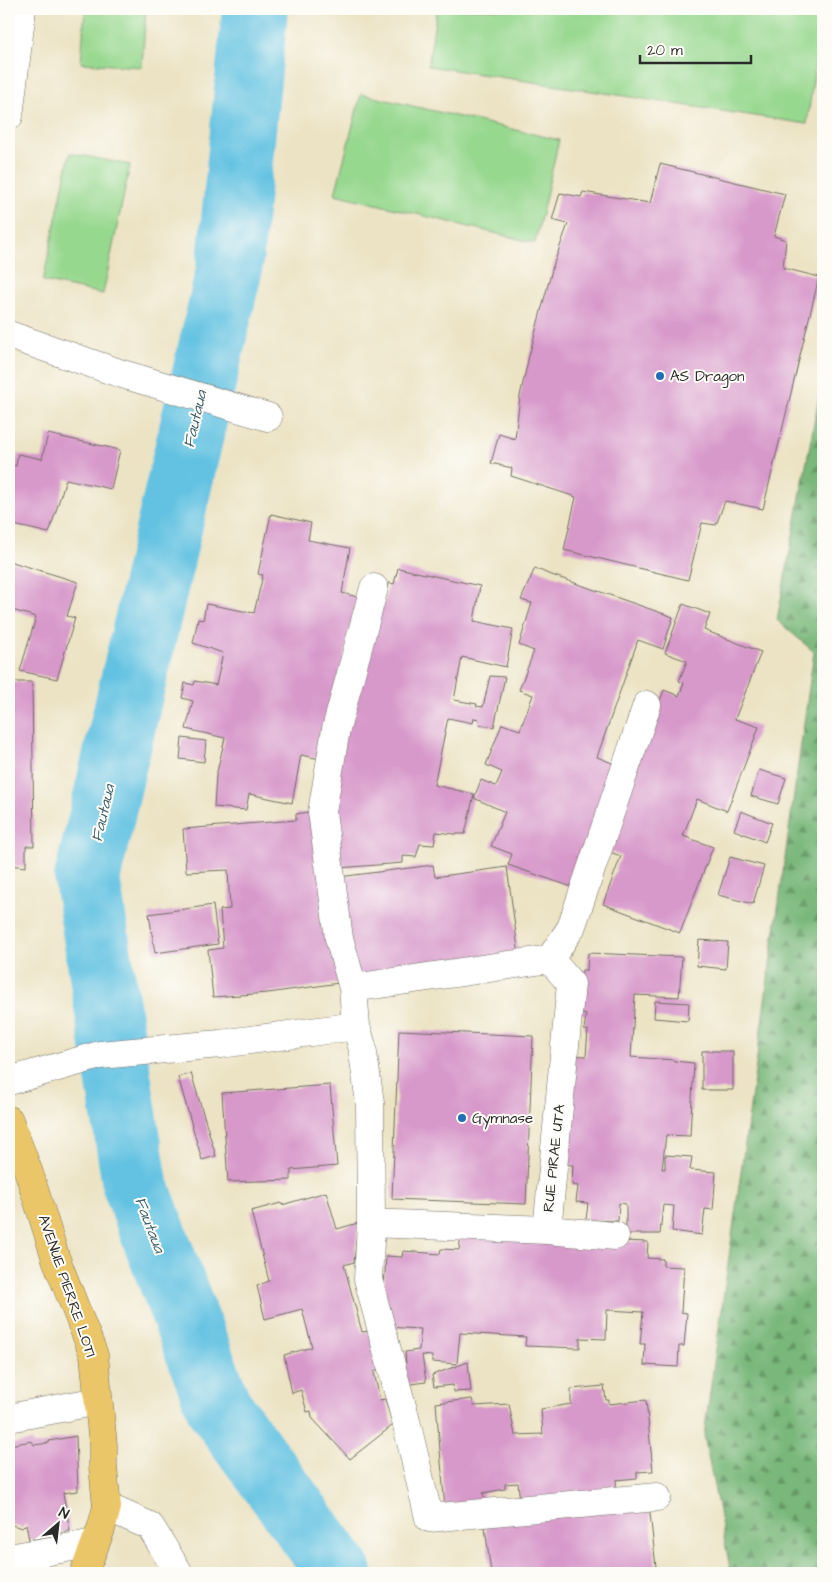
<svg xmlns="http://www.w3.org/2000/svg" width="832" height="1582" font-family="'Architects Daughter',sans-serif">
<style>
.forest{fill:url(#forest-firs);stroke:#527252}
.pitch{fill:#97d88f;stroke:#61825d}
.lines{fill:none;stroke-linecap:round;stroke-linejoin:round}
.river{stroke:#64c2e2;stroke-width:66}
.building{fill:#d798ca}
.minor-casing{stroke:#6f6b61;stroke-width:29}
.major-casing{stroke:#6f6b61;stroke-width:29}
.minor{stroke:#fff;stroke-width:28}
.major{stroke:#ebc669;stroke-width:28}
.poi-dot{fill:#1f6fb2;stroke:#fdfcf7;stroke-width:2}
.labels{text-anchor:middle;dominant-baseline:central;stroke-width:4;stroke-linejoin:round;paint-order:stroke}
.poi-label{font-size:15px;fill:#2b2b2b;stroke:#fdfcf7;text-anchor:start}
.street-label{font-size:15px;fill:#2b2b2b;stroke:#fdfcf7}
.water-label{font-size:16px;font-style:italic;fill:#3f606b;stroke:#fdfcf7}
</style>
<defs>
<pattern id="forest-firs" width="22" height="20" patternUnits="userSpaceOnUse" patternTransform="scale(1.25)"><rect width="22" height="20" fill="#79b87a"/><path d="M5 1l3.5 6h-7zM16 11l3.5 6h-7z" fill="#639664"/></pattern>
</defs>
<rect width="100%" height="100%" fill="#fdfcf7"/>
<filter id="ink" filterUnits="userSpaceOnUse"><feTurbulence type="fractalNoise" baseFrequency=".02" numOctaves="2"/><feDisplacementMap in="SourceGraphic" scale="10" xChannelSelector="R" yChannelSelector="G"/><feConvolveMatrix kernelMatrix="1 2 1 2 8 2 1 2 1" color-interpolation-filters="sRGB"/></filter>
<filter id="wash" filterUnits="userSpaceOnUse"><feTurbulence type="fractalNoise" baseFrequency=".0096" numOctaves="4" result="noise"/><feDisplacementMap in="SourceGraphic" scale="20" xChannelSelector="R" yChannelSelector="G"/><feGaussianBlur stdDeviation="1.12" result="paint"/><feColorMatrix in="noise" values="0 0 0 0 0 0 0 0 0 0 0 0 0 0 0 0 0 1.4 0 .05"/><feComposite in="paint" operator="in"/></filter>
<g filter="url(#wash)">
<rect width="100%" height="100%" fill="#ece3c4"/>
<!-- forest -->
<path class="forest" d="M 823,375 L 823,1573 L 731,1573 L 704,1435 L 814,652 L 777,620 Z"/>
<!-- pitch -->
<path class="pitch" d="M 85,9 L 146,9 L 142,67 L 81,63 Z
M 437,9 L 823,9 L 807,124 L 428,66 Z
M 361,94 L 559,140 L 535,243 L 335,194 Z
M 70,153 L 130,165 L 103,294 L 43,281 Z"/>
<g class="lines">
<!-- river -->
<path class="river" d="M 255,9 L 229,271 L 87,879 L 135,1184 L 219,1407 L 340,1573"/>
</g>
<g id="blocks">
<!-- building -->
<path class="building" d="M 660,164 L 785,194 L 774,236 L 786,240 L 783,268 L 819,277 L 763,509 L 725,501 L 716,525 L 702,523 L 688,580 L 564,550 L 576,497 L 511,476 L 512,468 L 491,463 L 499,434 L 515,439 L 520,396 L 529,356 L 553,266 L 568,224 L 552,220 L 560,193 L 581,197 L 583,192 L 650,203 Z
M 48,434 L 120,450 L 111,489 L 66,479 L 49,533 L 9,524 L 9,464 L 16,466 L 18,454 L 42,459 Z
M 271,514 L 311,523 L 308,540 L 350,548 L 342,593 L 358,597 L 320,759 L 301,755 L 292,803 L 249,794 L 246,810 L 214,807 L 216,776 L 225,738 L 186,729 L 193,701 L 182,698 L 185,683 L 194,685 L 195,681 L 216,685 L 223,653 L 193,643 L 198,619 L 203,620 L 206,604 L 254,613 L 263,575 L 258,574 Z
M 9,561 L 78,582 L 67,616 L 75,618 L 57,679 L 20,671 L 36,617 L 9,609 Z
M 398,568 L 480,586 L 474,621 L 513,629 L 506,667 L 462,657 L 454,700 L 477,704 L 476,706 L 483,707 L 490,676 L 505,677 L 494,727 L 478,724 L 479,719 L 474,718 L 473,723 L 448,718 L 434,785 L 474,794 L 465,834 L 454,834 L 436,832 L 434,845 L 420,844 L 416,857 L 403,856 L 403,863 L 338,868 L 329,808 L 374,601 L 384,604 L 389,583 L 394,584 Z
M 535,568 L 546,573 L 673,617 L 663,649 L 638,640 L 597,757 L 617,765 L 572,887 L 508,865 L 512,854 L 491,846 L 505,812 L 474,798 L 481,780 L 496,786 L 502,772 L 486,765 L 502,724 L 520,730 L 533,695 L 519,690 L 534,651 L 519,645 L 532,603 L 521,600 Z
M 683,604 L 710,614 L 704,630 L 761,652 L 735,719 L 759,727 L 727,811 L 697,799 L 683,836 L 713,847 L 680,933 L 603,904 L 621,856 L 604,850 L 664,690 L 679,696 L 684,683 L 679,681 L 687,661 L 665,653 Z
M 9,682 L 32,682 L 34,846 L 26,846 L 26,867 L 9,865 Z
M 182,738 L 206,741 L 204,762 L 180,759 Z
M 759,770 L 786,778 L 778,804 L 751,796 Z
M 314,811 L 339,983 L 268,993 L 213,997 L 208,950 L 223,948 L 220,910 L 230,909 L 228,870 L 186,872 L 183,829 L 296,820 L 296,814 Z
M 741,811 L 772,823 L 765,842 L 734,830 Z
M 730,857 L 764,866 L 753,904 L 718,895 Z
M 433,865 L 435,877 L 507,867 L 519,956 L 356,977 L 339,877 Z
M 213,905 L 218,944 L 155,953 L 149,914 Z
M 699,940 L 728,942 L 726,969 L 697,966 Z
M 588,953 L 682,957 L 679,997 L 635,995 L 631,1057 L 674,1060 L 674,1061 L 694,1063 L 690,1136 L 666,1135 L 662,1169 L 665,1169 L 665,1155 L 692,1157 L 690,1170 L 716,1172 L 713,1210 L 705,1209 L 702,1235 L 672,1231 L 674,1206 L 663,1205 L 660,1234 L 626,1234 L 626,1204 L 619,1203 L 618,1221 L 586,1220 L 588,1203 L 576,1202 L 578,1186 L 572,1185 L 573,1165 L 559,1164 L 566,1055 L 586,1056 L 588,1030 L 584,1030 L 586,1015 L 579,1013 L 582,970 L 587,970 Z
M 655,1001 L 689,1003 L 688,1021 L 654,1018 Z
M 399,1030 L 533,1036 L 526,1204 L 392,1199 Z
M 702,1051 L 733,1051 L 733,1090 L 702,1090 Z
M 191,1073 L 216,1156 L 202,1160 L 178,1077 Z
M 330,1085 L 337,1166 L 291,1170 L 291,1180 L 228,1182 L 222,1093 Z
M 326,1192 L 337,1229 L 358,1223 L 354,1262 L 344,1265 L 362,1332 L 369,1331 L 380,1369 L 374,1372 L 380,1400 L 385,1399 L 393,1425 L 350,1459 L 312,1418 L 311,1411 L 307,1412 L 301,1390 L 292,1393 L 284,1355 L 312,1347 L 302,1309 L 265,1319 L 257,1286 L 269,1281 L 251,1211 L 281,1203 L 282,1205 Z
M 461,1235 L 648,1242 L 647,1258 L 663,1259 L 663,1266 L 684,1267 L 681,1312 L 687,1313 L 684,1346 L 679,1346 L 678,1367 L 644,1365 L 645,1344 L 640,1344 L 643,1312 L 607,1310 L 606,1339 L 580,1338 L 580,1348 L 525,1346 L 526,1337 L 460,1333 L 457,1364 L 432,1362 L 432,1356 L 422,1355 L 426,1382 L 403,1385 L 400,1363 L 406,1363 L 405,1352 L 419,1350 L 421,1329 L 386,1327 L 383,1304 L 386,1256 L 402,1257 L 403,1251 L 440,1254 L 441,1249 L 459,1250 Z
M 468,1362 L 471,1391 L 454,1392 L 453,1385 L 434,1387 L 432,1375 Z
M 604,1386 L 606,1400 L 609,1400 L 609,1404 L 646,1400 L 653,1471 L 637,1472 L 637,1478 L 616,1480 L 617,1493 L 520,1502 L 518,1483 L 505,1484 L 505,1489 L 483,1493 L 486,1505 L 445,1509 L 436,1403 L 472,1399 L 474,1406 L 509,1404 L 515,1435 L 543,1434 L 541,1409 L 571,1404 L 571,1389 Z
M 76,1436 L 78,1491 L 63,1493 L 70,1531 L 29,1540 L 26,1524 L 22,1528 L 9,1524 L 9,1445 L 32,1441 L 34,1445 L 49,1443 L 49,1441 Z
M 649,1504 L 656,1567 L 593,1573 L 491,1573 L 484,1520 Z"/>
</g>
</g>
<g filter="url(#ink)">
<use href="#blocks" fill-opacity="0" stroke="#6f6b61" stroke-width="1"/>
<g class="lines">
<!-- minor casing -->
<g class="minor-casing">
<path id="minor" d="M 9,116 L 22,9
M 9,335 L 119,373 L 268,417
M 550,959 L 571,928 L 647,705
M 353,988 L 339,938 L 322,812 L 336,729 L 374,588
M 9,1081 L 100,1055 L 220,1044 L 356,1026
M 371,1223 L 547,1230 L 571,984 L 550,959 L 353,988 L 356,1026 L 362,1046 L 370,1103 L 371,1223 L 368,1279 L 406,1421 L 429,1518 L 657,1497
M 547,1230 L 615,1236
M 9,1418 L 98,1401
M 107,1507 L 150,1526 L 179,1573
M 9,1558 L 95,1543"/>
</g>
<!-- major casing -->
<g class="major-casing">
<path id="major" d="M 9,1120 L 29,1173 L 56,1259 L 94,1355 L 103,1445 L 103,1467 L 107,1507 L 101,1529 L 84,1573"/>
</g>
<!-- minor -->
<use href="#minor" class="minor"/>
<!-- major -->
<use href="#major" class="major"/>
</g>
</g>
<!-- markers -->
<g class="poi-dot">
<circle cx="660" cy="376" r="5"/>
<circle cx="462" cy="1118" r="5"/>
</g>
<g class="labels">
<!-- poi labels -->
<g class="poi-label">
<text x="670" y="376">AS Dragon</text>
<text x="472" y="1118">Gymnase</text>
</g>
<!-- street labels -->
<g class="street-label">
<text transform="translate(554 1158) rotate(-84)">RUE PIRAE UTA</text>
<text transform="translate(67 1286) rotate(71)">AVENUE PIERRE LOTI</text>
</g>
<!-- water labels -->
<g class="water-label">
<text transform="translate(195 419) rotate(-77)">Fautaua</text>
<text transform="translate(103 813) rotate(-77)">Fautaua</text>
<text transform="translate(150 1225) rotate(69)">Fautaua</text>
</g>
</g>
<!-- margin -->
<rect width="832" height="1582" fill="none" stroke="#fdfcf7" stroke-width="30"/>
<!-- north arrow -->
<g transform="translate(58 1524) rotate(28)" stroke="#fdfcf7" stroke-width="4" paint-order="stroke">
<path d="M0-4L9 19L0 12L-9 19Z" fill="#2b2b2b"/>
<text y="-8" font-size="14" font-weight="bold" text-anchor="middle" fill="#2b2b2b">N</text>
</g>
<!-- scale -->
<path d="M640 55v8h111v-8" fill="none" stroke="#2b2b2b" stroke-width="2.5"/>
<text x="647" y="55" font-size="15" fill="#2b2b2b" stroke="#fdfcf7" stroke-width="4" paint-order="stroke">20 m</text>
</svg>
